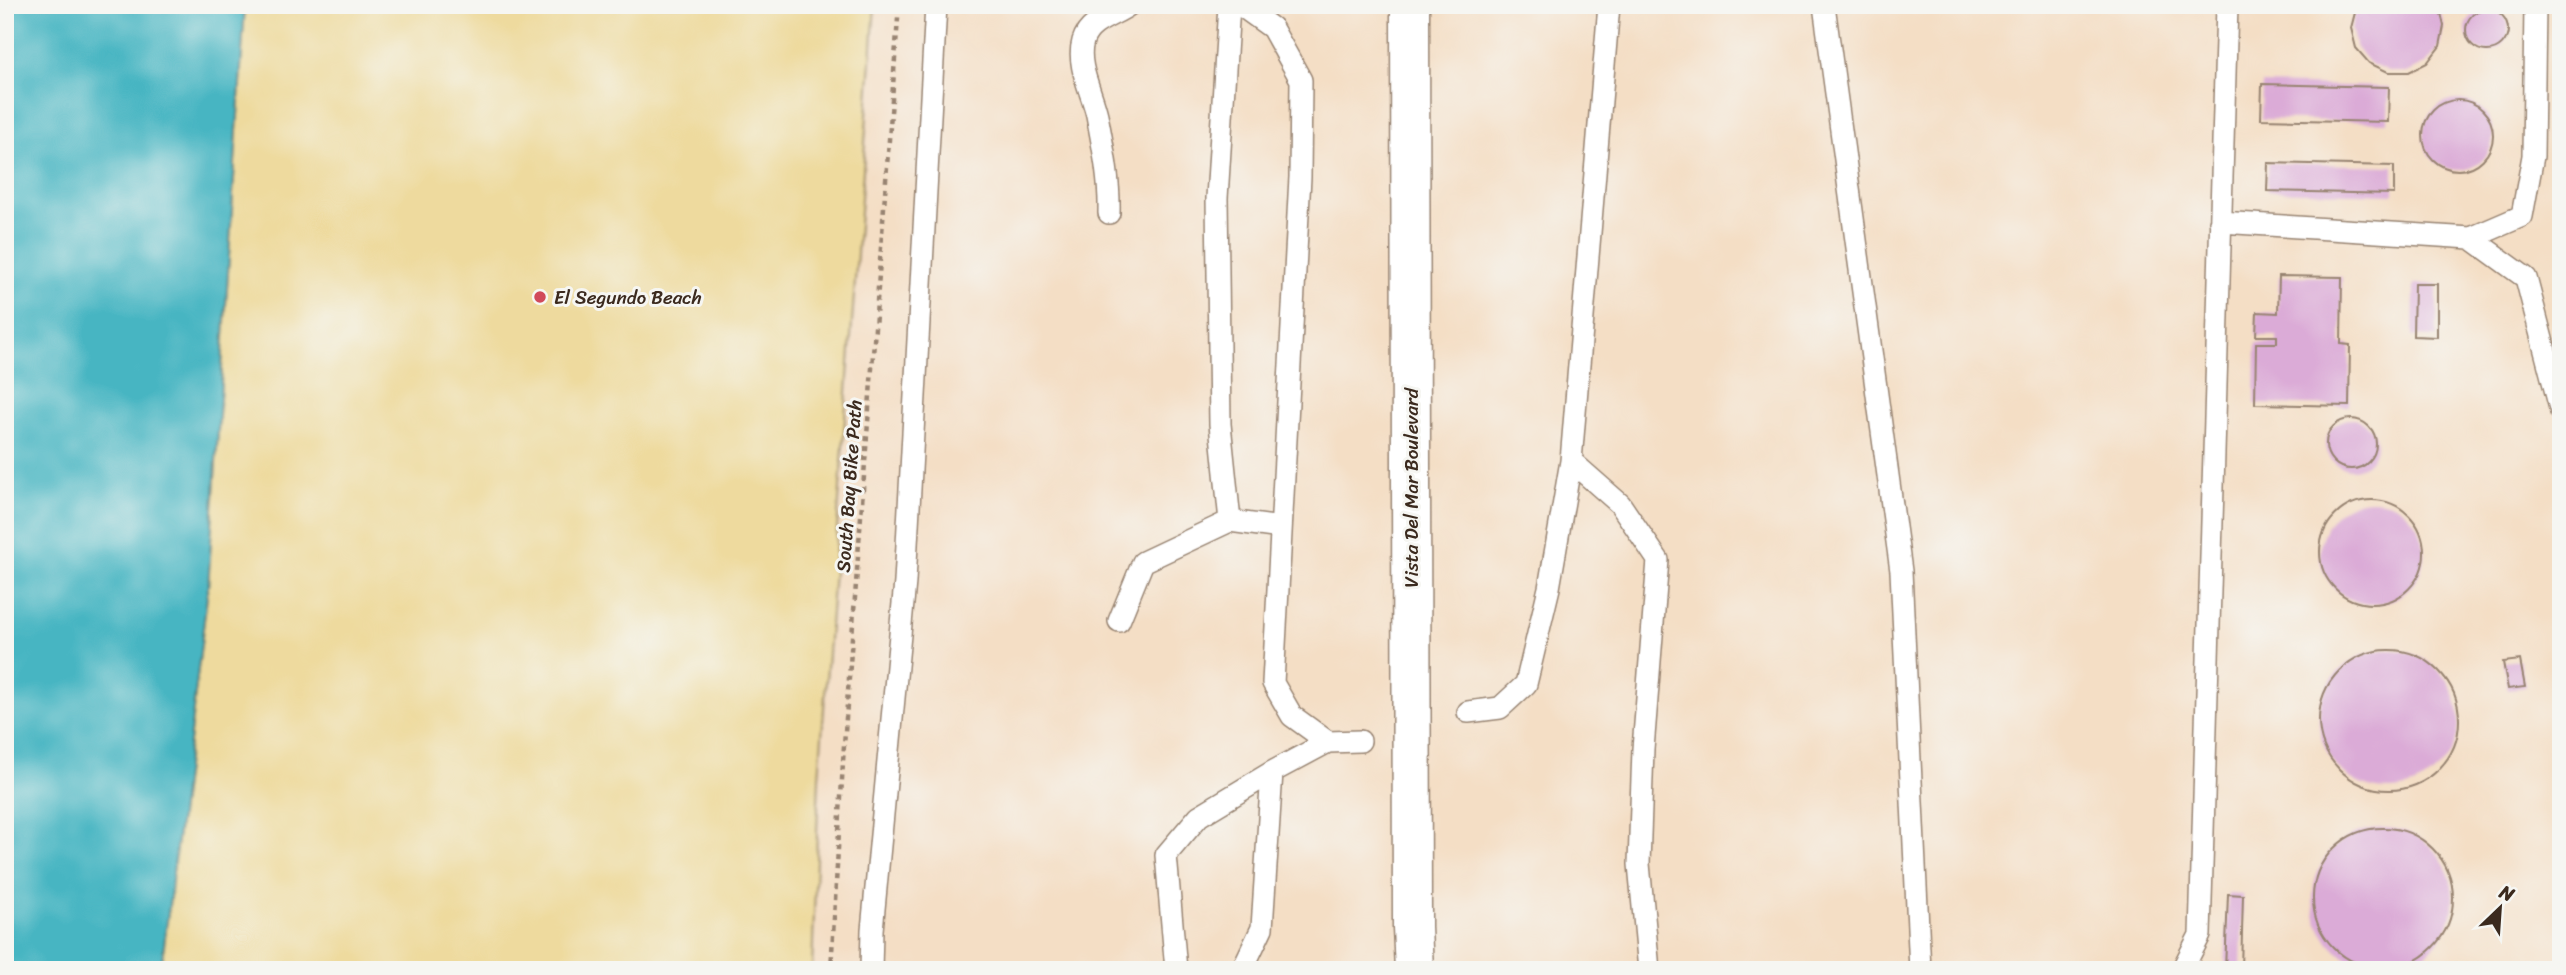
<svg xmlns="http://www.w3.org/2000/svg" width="2566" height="975" font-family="Sriracha,sans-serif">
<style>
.sand{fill:#eeda9e;stroke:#94825e;stroke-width:2}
.water{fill:#47b5c2;stroke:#417070;stroke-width:2}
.building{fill:#dbabd7}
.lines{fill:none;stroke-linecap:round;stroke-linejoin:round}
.service-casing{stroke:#988472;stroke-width:24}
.primary-casing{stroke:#988472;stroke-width:41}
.path{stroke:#988472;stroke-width:4.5;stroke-dasharray:5 5;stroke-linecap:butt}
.service{stroke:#fff;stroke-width:21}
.primary{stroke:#fff;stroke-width:38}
.poi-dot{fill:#d1495b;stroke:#f6f6f2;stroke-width:2.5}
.labels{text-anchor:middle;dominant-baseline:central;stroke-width:6;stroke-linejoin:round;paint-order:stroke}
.poi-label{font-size:19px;fill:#3b2a1e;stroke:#f6f6f2;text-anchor:start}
.street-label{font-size:19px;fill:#3b2a1e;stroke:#f6f6f2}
</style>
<rect width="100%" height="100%" fill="#f6f6f2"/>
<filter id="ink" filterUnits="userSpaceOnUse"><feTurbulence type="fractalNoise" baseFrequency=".0143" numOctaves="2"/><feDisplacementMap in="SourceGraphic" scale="14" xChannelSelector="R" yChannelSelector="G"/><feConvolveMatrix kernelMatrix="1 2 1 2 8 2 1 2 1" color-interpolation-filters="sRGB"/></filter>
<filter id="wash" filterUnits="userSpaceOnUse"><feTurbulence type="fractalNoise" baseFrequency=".00686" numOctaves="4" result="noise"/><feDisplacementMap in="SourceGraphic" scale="28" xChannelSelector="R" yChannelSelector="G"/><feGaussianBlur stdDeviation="1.57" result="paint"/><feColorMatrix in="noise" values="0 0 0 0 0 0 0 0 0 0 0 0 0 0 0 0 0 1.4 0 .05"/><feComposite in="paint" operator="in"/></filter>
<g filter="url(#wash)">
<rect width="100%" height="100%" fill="#f4dec5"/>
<!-- sand -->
<path class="sand" d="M 245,5 L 875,5 L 819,778 L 812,970 L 161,970 L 208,588 Z"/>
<!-- water -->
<path class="water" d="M 5,5 L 245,5 L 208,588 L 161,970 L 5,970 Z"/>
<g id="blocks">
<!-- building -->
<path class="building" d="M 2357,5 L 2439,5 L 2444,26 L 2440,46 L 2427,63 L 2409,72 L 2388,72 L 2369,63 L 2356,48 L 2351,28 Z
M2466 30a21 21 0 1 1 42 0a21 21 0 1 1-42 0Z
M 2262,84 L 2389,87 L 2388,122 L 2261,119 Z
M2423 135a35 35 0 1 1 70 0a35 35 0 1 1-70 0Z
M 2268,163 L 2394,166 L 2394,194 L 2267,191 Z
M 2279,276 L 2342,277 L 2341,344 L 2350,345 L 2349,406 L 2255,404 L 2256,343 L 2277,343 L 2277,336 L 2256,336 L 2257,312 L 2278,313 Z
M 2414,284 L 2437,284 L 2437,337 L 2413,336 Z
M2326 444a25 25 0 1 1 50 0a25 25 0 1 1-50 0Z
M2320 552a52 52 0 1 1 104 0a52 52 0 1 1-104 0Z
M2319 720a70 70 0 1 1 140 0a70 70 0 1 1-140 0Z
M 2520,660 L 2525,687 L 2508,689 L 2503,662 Z
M2313 898a70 70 0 1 1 140 0a70 70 0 1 1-140 0Z
M 2228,894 L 2243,895 L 2241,970 L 2225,970 Z"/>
</g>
</g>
<g filter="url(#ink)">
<use href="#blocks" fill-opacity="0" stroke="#988472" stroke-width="2"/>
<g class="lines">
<!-- service casing -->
<g class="service-casing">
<path id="service" d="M 1240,5 L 1272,28 L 1301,80 L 1300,177 L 1273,683 L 1292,716 L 1328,742 L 1360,741
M 1609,5 L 1571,461 L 1620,504 L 1658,560 L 1643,749 L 1639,864 L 1649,970
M 1824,5 L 1901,571 L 1920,970
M 1109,213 C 1110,180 1103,147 1097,115 C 1092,92 1076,65 1083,41 C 1089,21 1114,16 1129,5
M 2220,222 L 2471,238 L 2522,216 L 2533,156 L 2535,5
M 2471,238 L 2526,278 L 2561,412
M 1230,521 L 1281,528
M 1119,621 L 1143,562 L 1230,521 L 1220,424 L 1217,198 L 1229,5
M 1468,712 L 1500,708 L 1526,684 L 1549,588 L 1571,461
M 871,970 L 872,930 L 905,582 L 936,5
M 1176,970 L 1166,855 L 1199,816 L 1272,772 L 1328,742
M 1242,970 L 1262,928 L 1272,772
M 2182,970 L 2200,935 L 2227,5
M 2561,970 L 2561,964"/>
</g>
<!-- primary casing -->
<g class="primary-casing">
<path id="primary" d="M 1410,5 L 1412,927 L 1414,970"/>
</g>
<!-- path -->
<path class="path" d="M 831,970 L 844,745 L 899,5"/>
<!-- service -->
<use href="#service" class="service"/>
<!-- primary -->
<use href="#primary" class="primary"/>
</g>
</g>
<!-- markers -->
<circle class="poi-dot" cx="540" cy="297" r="7"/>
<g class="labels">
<!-- poi labels -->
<g class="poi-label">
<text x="554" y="297">El Segundo Beach</text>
</g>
<!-- street labels -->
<g class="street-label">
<text transform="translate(849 486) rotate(-86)">South Bay Bike Path</text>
<text transform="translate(1411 488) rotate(-90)">Vista Del Mar Boulevard</text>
</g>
</g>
<!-- margin -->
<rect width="2566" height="975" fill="none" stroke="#f6f6f2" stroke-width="28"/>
<!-- north arrow -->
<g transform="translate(2500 908) rotate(25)" stroke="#f6f6f2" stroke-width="5" paint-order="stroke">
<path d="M0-5L12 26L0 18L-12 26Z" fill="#3b2a1e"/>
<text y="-10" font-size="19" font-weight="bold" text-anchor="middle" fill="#3b2a1e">N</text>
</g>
</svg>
